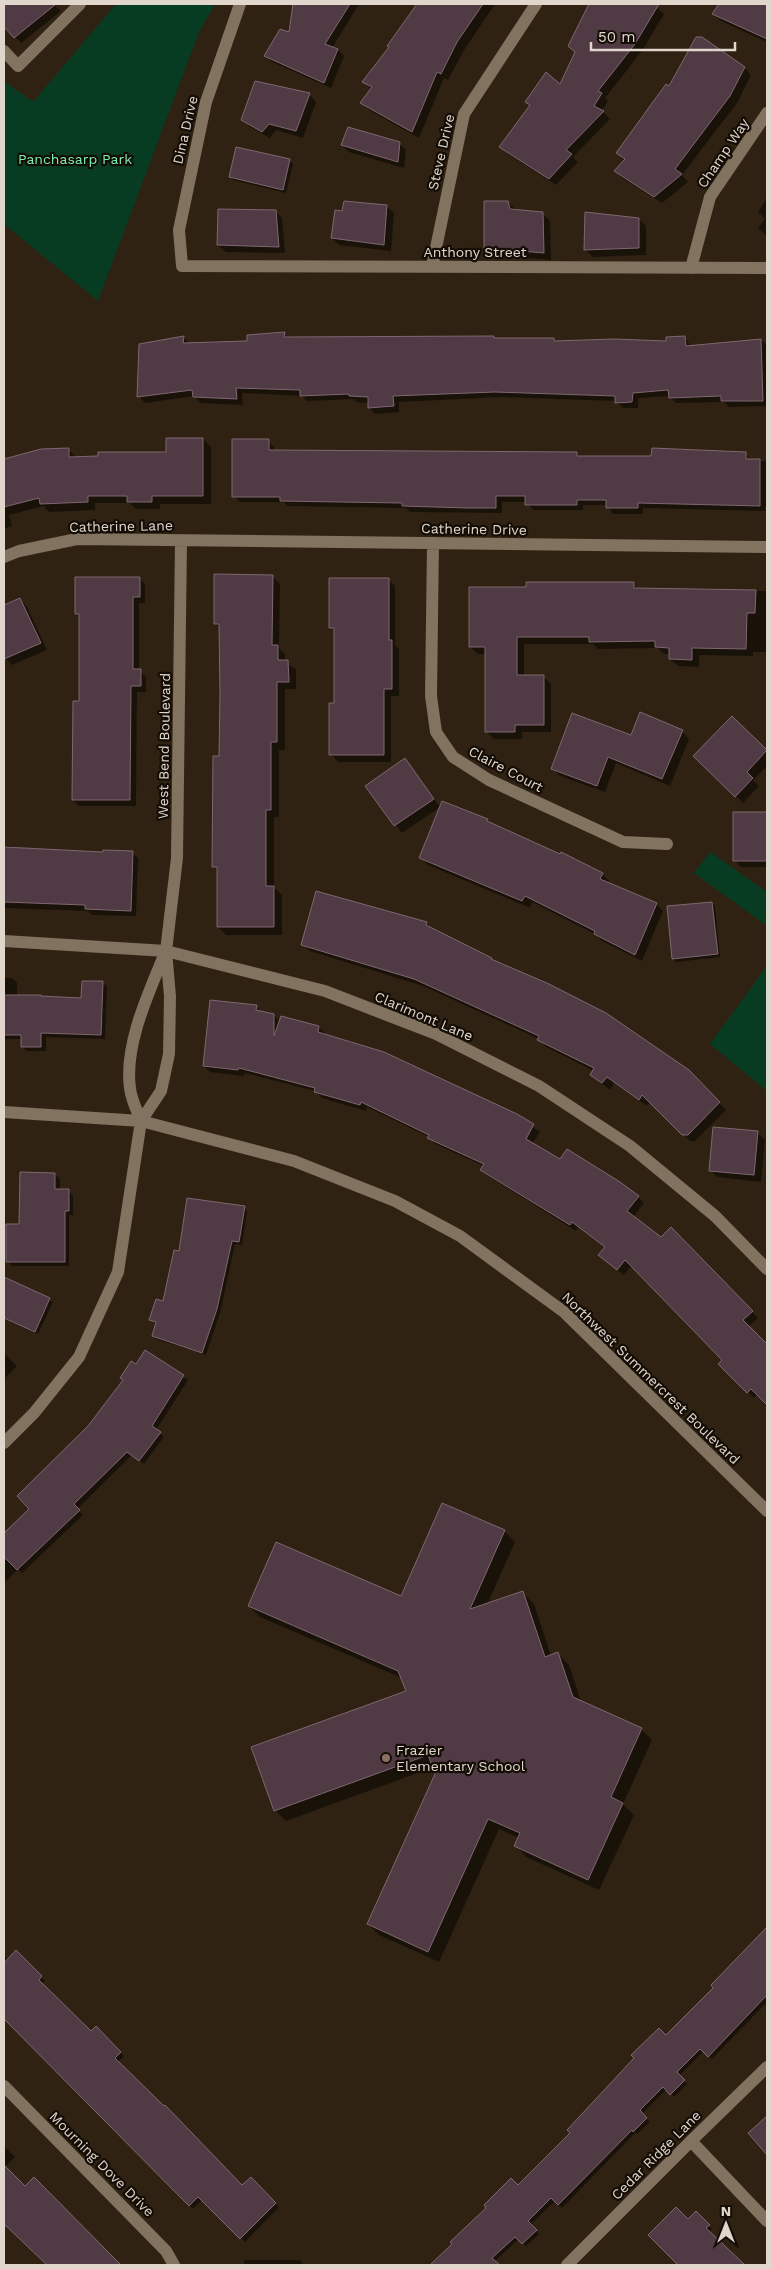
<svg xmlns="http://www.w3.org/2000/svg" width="771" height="2269" font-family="'Work Sans',sans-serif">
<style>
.green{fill:#073c23}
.shadow{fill:#0007}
.building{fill:#503a44;stroke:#7e6771}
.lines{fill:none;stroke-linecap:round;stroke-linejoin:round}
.minor{stroke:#827260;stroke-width:12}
.education-dot{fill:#8d6e63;stroke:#130d06;stroke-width:2}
.labels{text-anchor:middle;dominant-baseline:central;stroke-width:4.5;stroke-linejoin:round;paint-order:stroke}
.street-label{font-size:14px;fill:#e0d6cc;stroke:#130d06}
.park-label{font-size:14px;fill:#7eeeb0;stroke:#130d06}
.poi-label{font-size:14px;fill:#e0d6cc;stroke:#130d06;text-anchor:start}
</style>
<rect width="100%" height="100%" fill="#302212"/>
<!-- green -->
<path class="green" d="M 116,4 L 215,4 L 199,32 L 98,301 L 4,224 L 4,81 L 33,102 Z
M 710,852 L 767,892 L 767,926 L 694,873 Z
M 767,966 L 767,1091 L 710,1044 Z"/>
<!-- shadow -->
<path class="shadow" d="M 4,4 L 53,4 L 61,11 L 21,43 L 4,25 Z
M 294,4 L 359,4 L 332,48 L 338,50 L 344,56 L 331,88 L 272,62 L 266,56 L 290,33 Z
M 419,4 L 495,4 L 464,50 L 448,80 L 444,78 L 419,138 L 369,110 L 362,103 L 372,90 L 364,82 Z
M 591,4 L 652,4 L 664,14 L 642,51 L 605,98 L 608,101 L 602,111 L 610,119 L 573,157 L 578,162 L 556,185 L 508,154 L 501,147 L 530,107 L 526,102 L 560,86 L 576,52 L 570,46 Z
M 720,4 L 767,4 L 767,42 L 721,21 L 714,14 Z
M 744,67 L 751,75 L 737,103 L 682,175 L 688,182 L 662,203 L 622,178 L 615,171 L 625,161 L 617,153 L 669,87 Z
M 309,94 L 316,102 L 303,138 L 276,130 L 270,138 L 250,127 L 242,120 Z
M 399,143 L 406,150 L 404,168 L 349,152 L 342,145 Z
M 290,161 L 293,164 L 286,193 L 233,180 L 230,176 Z
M 767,198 L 767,236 L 758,228 L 765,219 L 758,212 Z
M 508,202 L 515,209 L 543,214 L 550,221 L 551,260 L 492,255 L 485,247 Z
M 386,206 L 394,213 L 391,251 L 339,245 L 332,238 Z
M 275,211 L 282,218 L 285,253 L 226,252 L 218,245 Z
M 639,219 L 646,226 L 646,255 L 593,257 L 585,250 Z
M 284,334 L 288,338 L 553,339 L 556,342 L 667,343 L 685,337 L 691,347 L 761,340 L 767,345 L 767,406 L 729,407 L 724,402 L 676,403 L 669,396 L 638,398 L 638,408 L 623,408 L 616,401 L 502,397 L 399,402 L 399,412 L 375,414 L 369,407 L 369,403 L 356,402 L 354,399 L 307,401 L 302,396 L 242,393 L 243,405 L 200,403 L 194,396 L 145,403 L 139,396 L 184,338 L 190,344 L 248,342 Z
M 203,439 L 211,447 L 211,504 L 160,504 L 160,509 L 136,509 L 130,503 L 95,503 L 95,510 L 49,512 L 43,506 L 9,515 L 12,526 L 4,529 L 4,460 L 41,451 L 69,450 L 77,458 L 167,453 Z
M 268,441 L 274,447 L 274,451 L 577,453 L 581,457 L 653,457 L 653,449 L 745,453 L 751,461 L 767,461 L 767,507 L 765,507 L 765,511 L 643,508 L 643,514 L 613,514 L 607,505 L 583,505 L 583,510 L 533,510 L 527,502 L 502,502 L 502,513 L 410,512 L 406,508 L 287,506 L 284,502 L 240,502 L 234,496 Z
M 272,576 L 280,584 L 279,648 L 285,654 L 285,662 L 296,669 L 296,689 L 285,689 L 285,750 L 279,750 L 279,817 L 274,817 L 274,887 L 282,895 L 282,935 L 226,935 L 218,927 L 218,871 L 213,866 L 220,757 L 220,629 L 215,623 Z
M 139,578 L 145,584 L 145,603 L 139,603 L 139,670 L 146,677 L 146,692 L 137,692 L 136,806 L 79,806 L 73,800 L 80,703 L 80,618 L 76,614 Z
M 388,579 L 395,586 L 395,645 L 399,649 L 399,696 L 391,696 L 391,762 L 338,762 L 331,754 L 335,704 L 335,632 L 331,628 Z
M 633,584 L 639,589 L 767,591 L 767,652 L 753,652 L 753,656 L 699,655 L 699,667 L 678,666 L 670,659 L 670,654 L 664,654 L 658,648 L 598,649 L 593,644 L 524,644 L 524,676 L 543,676 L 551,684 L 551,732 L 522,732 L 522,739 L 494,739 L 487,732 L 486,654 L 478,654 L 470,647 L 527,589 Z
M 20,599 L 27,607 L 47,650 L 12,665 L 4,656 L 4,607 Z
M 732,718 L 767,752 L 767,766 L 753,780 L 759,786 L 743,803 L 695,756 Z
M 682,731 L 689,739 L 670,786 L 616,763 L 605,792 L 560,776 L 553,769 L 631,737 Z
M 405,760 L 440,807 L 402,833 L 367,786 Z
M 442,803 L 488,820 L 493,825 L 602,874 L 609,881 L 608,884 L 656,904 L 663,911 L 642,961 L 602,941 L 595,934 L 532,902 L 530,908 L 428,865 L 421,858 Z
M 734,813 L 767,813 L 767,867 L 741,867 L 734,860 Z
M 4,846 L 13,846 L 16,849 L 132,852 L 138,858 L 136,916 L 92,915 L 88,911 L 4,908 Z
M 712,903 L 715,906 L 720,957 L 676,962 L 673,958 Z
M 426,923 L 433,930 L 491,959 L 688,1071 L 726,1110 L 695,1141 L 690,1141 L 650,1101 L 647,1106 L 614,1083 L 610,1090 L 591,1075 L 594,1071 L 546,1047 L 539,1039 L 423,986 L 310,951 L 303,944 Z
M 4,978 L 12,978 L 17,983 L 17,996 L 82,999 L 102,982 L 107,987 L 105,1039 L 46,1037 L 46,1051 L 27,1051 L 22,1047 L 22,1039 L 4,1039 Z
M 256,1006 L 262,1013 L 274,1015 L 280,1022 L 319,1027 L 325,1033 L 324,1035 L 516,1115 L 540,1132 L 532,1144 L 561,1161 L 638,1197 L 644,1203 L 633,1217 L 661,1239 L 671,1229 L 758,1318 L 748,1327 L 767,1344 L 767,1403 L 758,1394 L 754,1398 L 720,1364 L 724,1361 L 632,1265 L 624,1275 L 606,1261 L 606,1248 L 578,1227 L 576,1231 L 488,1176 L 482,1170 L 484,1166 L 435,1144 L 429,1137 L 367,1107 L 366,1111 L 322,1098 L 315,1091 L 245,1073 L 244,1076 L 210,1072 L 204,1066 Z
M 758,1133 L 765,1140 L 761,1182 L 717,1177 L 710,1170 Z
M 55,1174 L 60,1179 L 60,1190 L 69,1191 L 73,1196 L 73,1215 L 69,1215 L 69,1266 L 12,1266 L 7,1261 Z
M 244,1207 L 247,1211 L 242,1245 L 235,1244 L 220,1313 L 206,1355 L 156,1339 L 153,1336 L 157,1324 L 150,1320 L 164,1303 L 180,1252 Z
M 4,1279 L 53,1302 L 38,1334 L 4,1319 Z
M 146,1352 L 188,1380 L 156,1430 L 164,1437 L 144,1464 L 132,1455 L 77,1509 L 83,1515 L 22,1573 L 18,1569 L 4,1583 L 4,1533 L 5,1534 L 31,1509 Z
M 4,1353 L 17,1366 L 4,1379 Z
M 504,1531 L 515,1542 L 487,1605 L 523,1593 L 534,1604 L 551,1656 L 558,1654 L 569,1665 L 581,1702 L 641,1729 L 652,1740 L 623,1804 L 634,1815 L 599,1890 L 526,1857 L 516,1846 L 519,1838 L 499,1829 L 439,1962 L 379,1935 L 368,1924 L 437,1774 L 434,1767 L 286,1821 L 275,1810 L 407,1692 L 402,1678 L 260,1617 L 249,1606 L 402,1598 Z
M 767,1929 L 767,2002 L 712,2059 L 704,2051 L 679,2076 L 687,2084 L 674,2097 L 667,2089 L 642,2114 L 650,2122 L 637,2134 L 636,2132 L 562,2208 L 555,2201 L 530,2225 L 539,2234 L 526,2246 L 519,2239 L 495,2261 L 498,2265 L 432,2265 L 518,2187 L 715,1988 L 748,1948 Z
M 16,1952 L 45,1981 L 42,1984 L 91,2033 L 96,2028 L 124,2056 L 118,2062 L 242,2187 L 251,2179 L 279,2207 L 245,2242 L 202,2200 L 193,2209 L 4,2017 L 4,1956 L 8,1960 Z
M 4,2146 L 15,2157 L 5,2167 L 25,2187 L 34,2178 L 121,2265 L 47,2265 L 4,2222 Z
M 696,2213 L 712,2229 L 709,2232 L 744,2265 L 681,2265 L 650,2235 L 688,2221 Z
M 244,2260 L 300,2260 L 303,2265 L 244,2265 Z"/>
<!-- building -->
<path class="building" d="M 4,4 L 56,4 L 14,38 L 4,27 Z
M 293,4 L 350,4 L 325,44 L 338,49 L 324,83 L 264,56 L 280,29 L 289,32 Z
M 417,4 L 483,4 L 457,42 L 441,74 L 437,72 L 412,132 L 360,103 L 372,87 L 362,82 L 389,47 L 387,46 Z
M 589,4 L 659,4 L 635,44 L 598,91 L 602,93 L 594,106 L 604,111 L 566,150 L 572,154 L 549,179 L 499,147 L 530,105 L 525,102 L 546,72 L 560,84 L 575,52 L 568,46 Z
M 719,4 L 767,4 L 767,39 L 712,14 Z
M 696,37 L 702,37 L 745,67 L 730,96 L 675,169 L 682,174 L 654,197 L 614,171 L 625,159 L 616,153 L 666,84 L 669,86 Z
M 255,81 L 310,93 L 296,131 L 269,124 L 262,132 L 241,120 Z
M 348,127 L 400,142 L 398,162 L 341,145 Z
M 236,147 L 290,159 L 283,190 L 229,177 Z
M 344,201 L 387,205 L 384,245 L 331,238 L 335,210 L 342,211 Z
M 484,201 L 508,201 L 510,209 L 543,212 L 544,253 L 484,248 Z
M 218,209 L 276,210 L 279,247 L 217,245 Z
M 585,212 L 639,218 L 639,248 L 584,250 Z
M 285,332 L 284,337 L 494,336 L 494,338 L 554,338 L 554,341 L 615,339 L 666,341 L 666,337 L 685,336 L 686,346 L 761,339 L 763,401 L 721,401 L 721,396 L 669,398 L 668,390 L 633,393 L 632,402 L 615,403 L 615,396 L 495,392 L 393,396 L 394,406 L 368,408 L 368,397 L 349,396 L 349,394 L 300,396 L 300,390 L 236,388 L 237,399 L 193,397 L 192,390 L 137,397 L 139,344 L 184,336 L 183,343 L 247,341 L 247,335 Z
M 166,438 L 203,438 L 203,496 L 152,496 L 152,502 L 127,502 L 127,496 L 88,496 L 88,502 L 40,504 L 39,498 L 4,507 L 4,459 L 41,449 L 69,448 L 69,457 L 98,456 L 98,452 L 166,452 Z
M 232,439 L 269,439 L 269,450 L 577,452 L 577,456 L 651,456 L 652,448 L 746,452 L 746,459 L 760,459 L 760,506 L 638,503 L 638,508 L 606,508 L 606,500 L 577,500 L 577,505 L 525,505 L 525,496 L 496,496 L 496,508 L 467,508 L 402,506 L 402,503 L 280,501 L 280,497 L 232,497 Z
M 214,574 L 273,575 L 272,645 L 278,645 L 278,660 L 288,660 L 289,682 L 277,682 L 277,742 L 271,742 L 271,810 L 266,810 L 266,886 L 274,886 L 274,927 L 217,927 L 217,867 L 212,867 L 213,756 L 219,756 L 220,695 L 219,624 L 214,624 Z
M 75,577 L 140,577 L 140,597 L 133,597 L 133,669 L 141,669 L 141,686 L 131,686 L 130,800 L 72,800 L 73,701 L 79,701 L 79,614 L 75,614 Z
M 329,578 L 389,578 L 389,640 L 392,640 L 392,689 L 384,689 L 384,755 L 329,755 L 329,703 L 334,703 L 334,628 L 329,628 Z
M 526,582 L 634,582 L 634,588 L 756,590 L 755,613 L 747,613 L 746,649 L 692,648 L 692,660 L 669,659 L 669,648 L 655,647 L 655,641 L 589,642 L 589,637 L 517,637 L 517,675 L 544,675 L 544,725 L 515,725 L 515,732 L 485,732 L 485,647 L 469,647 L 469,587 L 526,587 Z
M 20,598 L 41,643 L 4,659 L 4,605 Z
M 640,712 L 683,730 L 662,779 L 608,757 L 597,786 L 551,769 L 572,713 L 631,735 Z
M 732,716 L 767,750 L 747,772 L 753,778 L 735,797 L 693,756 Z
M 405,758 L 434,799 L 394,826 L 365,786 Z
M 442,801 L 488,819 L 487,821 L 560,854 L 561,852 L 603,873 L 600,879 L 657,903 L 635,955 L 594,934 L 595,931 L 525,896 L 522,901 L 419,858 Z
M 733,812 L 767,812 L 767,861 L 733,861 Z
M 4,847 L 103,852 L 103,850 L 133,851 L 131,911 L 85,909 L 85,905 L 4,902 Z
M 316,891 L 427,922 L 426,925 L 492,958 L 491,959 L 549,984 L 606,1013 L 689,1070 L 720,1102 L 688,1135 L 682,1135 L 642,1095 L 639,1100 L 607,1077 L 602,1083 L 590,1075 L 594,1068 L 537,1040 L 539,1036 L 414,979 L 301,945 Z
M 712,902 L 718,954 L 672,959 L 667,906 Z
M 82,981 L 103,981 L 101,1035 L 41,1033 L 41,1047 L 21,1047 L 21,1035 L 4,1035 L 4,995 L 41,995 L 41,996 L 81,998 Z
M 210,1000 L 257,1005 L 256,1010 L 274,1014 L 274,1036 L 281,1016 L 319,1026 L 318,1032 L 384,1052 L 517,1114 L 534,1124 L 526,1139 L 560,1159 L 567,1149 L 620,1182 L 639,1196 L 627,1211 L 661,1237 L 671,1227 L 753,1311 L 743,1320 L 767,1344 L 767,1405 L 751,1389 L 747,1393 L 718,1364 L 722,1360 L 625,1260 L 617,1270 L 598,1255 L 605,1247 L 572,1222 L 570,1225 L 480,1170 L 484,1164 L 427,1138 L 429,1135 L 361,1102 L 360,1105 L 314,1092 L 315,1088 L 239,1068 L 238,1070 L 203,1066 Z
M 713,1127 L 758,1131 L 754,1175 L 709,1171 Z
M 20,1172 L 55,1173 L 55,1189 L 69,1189 L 69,1211 L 65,1211 L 65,1262 L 6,1262 L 6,1224 L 19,1224 Z
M 187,1198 L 245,1206 L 239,1242 L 232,1241 L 217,1309 L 202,1353 L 152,1336 L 156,1322 L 149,1320 L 156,1299 L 163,1301 L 174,1250 L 179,1251 Z
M 4,1277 L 50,1298 L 35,1332 L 4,1318 Z
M 145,1350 L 184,1375 L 152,1426 L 161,1432 L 139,1461 L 127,1452 L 74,1504 L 80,1510 L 17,1570 L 4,1557 L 4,1533 L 29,1509 L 17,1496 L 88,1426 L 123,1380 L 120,1378 L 131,1361 L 136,1364 Z
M 442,1503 L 505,1530 L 470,1609 L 523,1591 L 545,1657 L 558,1652 L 573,1697 L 642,1728 L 611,1797 L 623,1803 L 588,1880 L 514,1846 L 520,1833 L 488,1819 L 428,1952 L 367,1924 L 435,1774 L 428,1755 L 274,1811 L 251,1747 L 406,1691 L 398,1671 L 248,1606 L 276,1542 L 401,1596 Z
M 767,1927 L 767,1995 L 708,2057 L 700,2049 L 677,2072 L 685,2080 L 670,2095 L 663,2087 L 640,2110 L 647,2118 L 633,2132 L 632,2130 L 558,2205 L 551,2198 L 528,2221 L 537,2230 L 522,2244 L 515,2237 L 492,2258 L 500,2265 L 430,2265 L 452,2244 L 450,2242 L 486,2208 L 484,2205 L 511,2178 L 518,2185 L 570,2133 L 567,2130 L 634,2058 L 631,2055 L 659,2028 L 666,2035 L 713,1988 L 711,1985 Z
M 16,1950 L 42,1976 L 39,1980 L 91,2031 L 96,2026 L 121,2052 L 115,2058 L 164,2106 L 165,2105 L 242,2185 L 251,2177 L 276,2203 L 240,2239 L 198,2197 L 189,2206 L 4,2019 L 4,1963 Z
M 767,2116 L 767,2155 L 748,2133 Z
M 4,2165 L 25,2186 L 34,2177 L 121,2265 L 47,2265 L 4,2224 Z
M 676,2207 L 688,2219 L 696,2211 L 710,2225 L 706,2228 L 745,2265 L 678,2265 L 648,2235 Z"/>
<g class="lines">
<!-- minor -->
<path class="minor" d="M 240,4 L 206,102 L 179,230 L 182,266 L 767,268
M 4,51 L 18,66 L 80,4
M 432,267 L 464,114 L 536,4
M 691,268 L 710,197 L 767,113
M 433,543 L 431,696 L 436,732 L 453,757 L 489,780 L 623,842 L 667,844
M 4,557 L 19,551 L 77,539 L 767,547
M 4,941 L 166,951 L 325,991 L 436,1034 L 539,1086 L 630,1146 L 715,1216 L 767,1269
M 4,1112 L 141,1121 L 294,1161 L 395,1201 L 460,1236 L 564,1312 L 767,1511
M 141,1121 C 137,1111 131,1099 130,1088 C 124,1045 149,992 165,953
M 4,1443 L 34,1413 L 79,1357 L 118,1272 L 141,1121 L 161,1091 L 169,1054 L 170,996 L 166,951 L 177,858 L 181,541
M 4,2086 L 166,2251 L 174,2265
M 691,2141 L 767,2221
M 567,2265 L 691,2141 L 767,2067"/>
</g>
<!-- markers -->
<circle class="education-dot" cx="386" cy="1758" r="5"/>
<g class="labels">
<!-- street labels -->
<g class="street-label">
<text transform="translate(185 130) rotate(-77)">Dina Drive</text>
<text transform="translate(441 152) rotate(-77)">Steve Drive</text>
<text transform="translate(723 153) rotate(-56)">Champ Way</text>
<text x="475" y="252">Anthony Street</text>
<text transform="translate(121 526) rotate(-1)">Catherine Lane</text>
<text transform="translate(474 529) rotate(1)">Catherine Drive</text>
<text transform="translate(164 746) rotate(-89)">West Bend Boulevard</text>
<text transform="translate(506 769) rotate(28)">Claire Court</text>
<text transform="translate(424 1016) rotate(23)">Clarimont Lane</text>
<text transform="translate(651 1378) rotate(44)">Northwest Summercrest Boulevard</text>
<text transform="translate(656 2155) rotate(-45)">Cedar Ridge Lane</text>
<text transform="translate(102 2164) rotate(45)">Mourning Dove Drive</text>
</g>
<!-- park labels -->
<g class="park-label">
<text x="75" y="159">Panchasarp Park</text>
</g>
<!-- poi labels -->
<g class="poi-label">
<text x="396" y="1750">Frazier<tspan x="396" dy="16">Elementary School</tspan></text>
</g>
</g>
<!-- border -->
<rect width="771" height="2269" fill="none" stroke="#e0d6cc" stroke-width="10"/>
<!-- north arrow -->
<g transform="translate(726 2224)" stroke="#130d06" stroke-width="4" paint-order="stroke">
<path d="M0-4L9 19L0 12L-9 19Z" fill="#e0d6cc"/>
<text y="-8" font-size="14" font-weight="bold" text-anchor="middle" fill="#e0d6cc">N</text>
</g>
<!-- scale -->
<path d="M591 42v8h144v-8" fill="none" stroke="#e0d6cc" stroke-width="2.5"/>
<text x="598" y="42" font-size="15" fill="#e0d6cc" stroke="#130d06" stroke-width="4" paint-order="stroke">50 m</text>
</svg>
